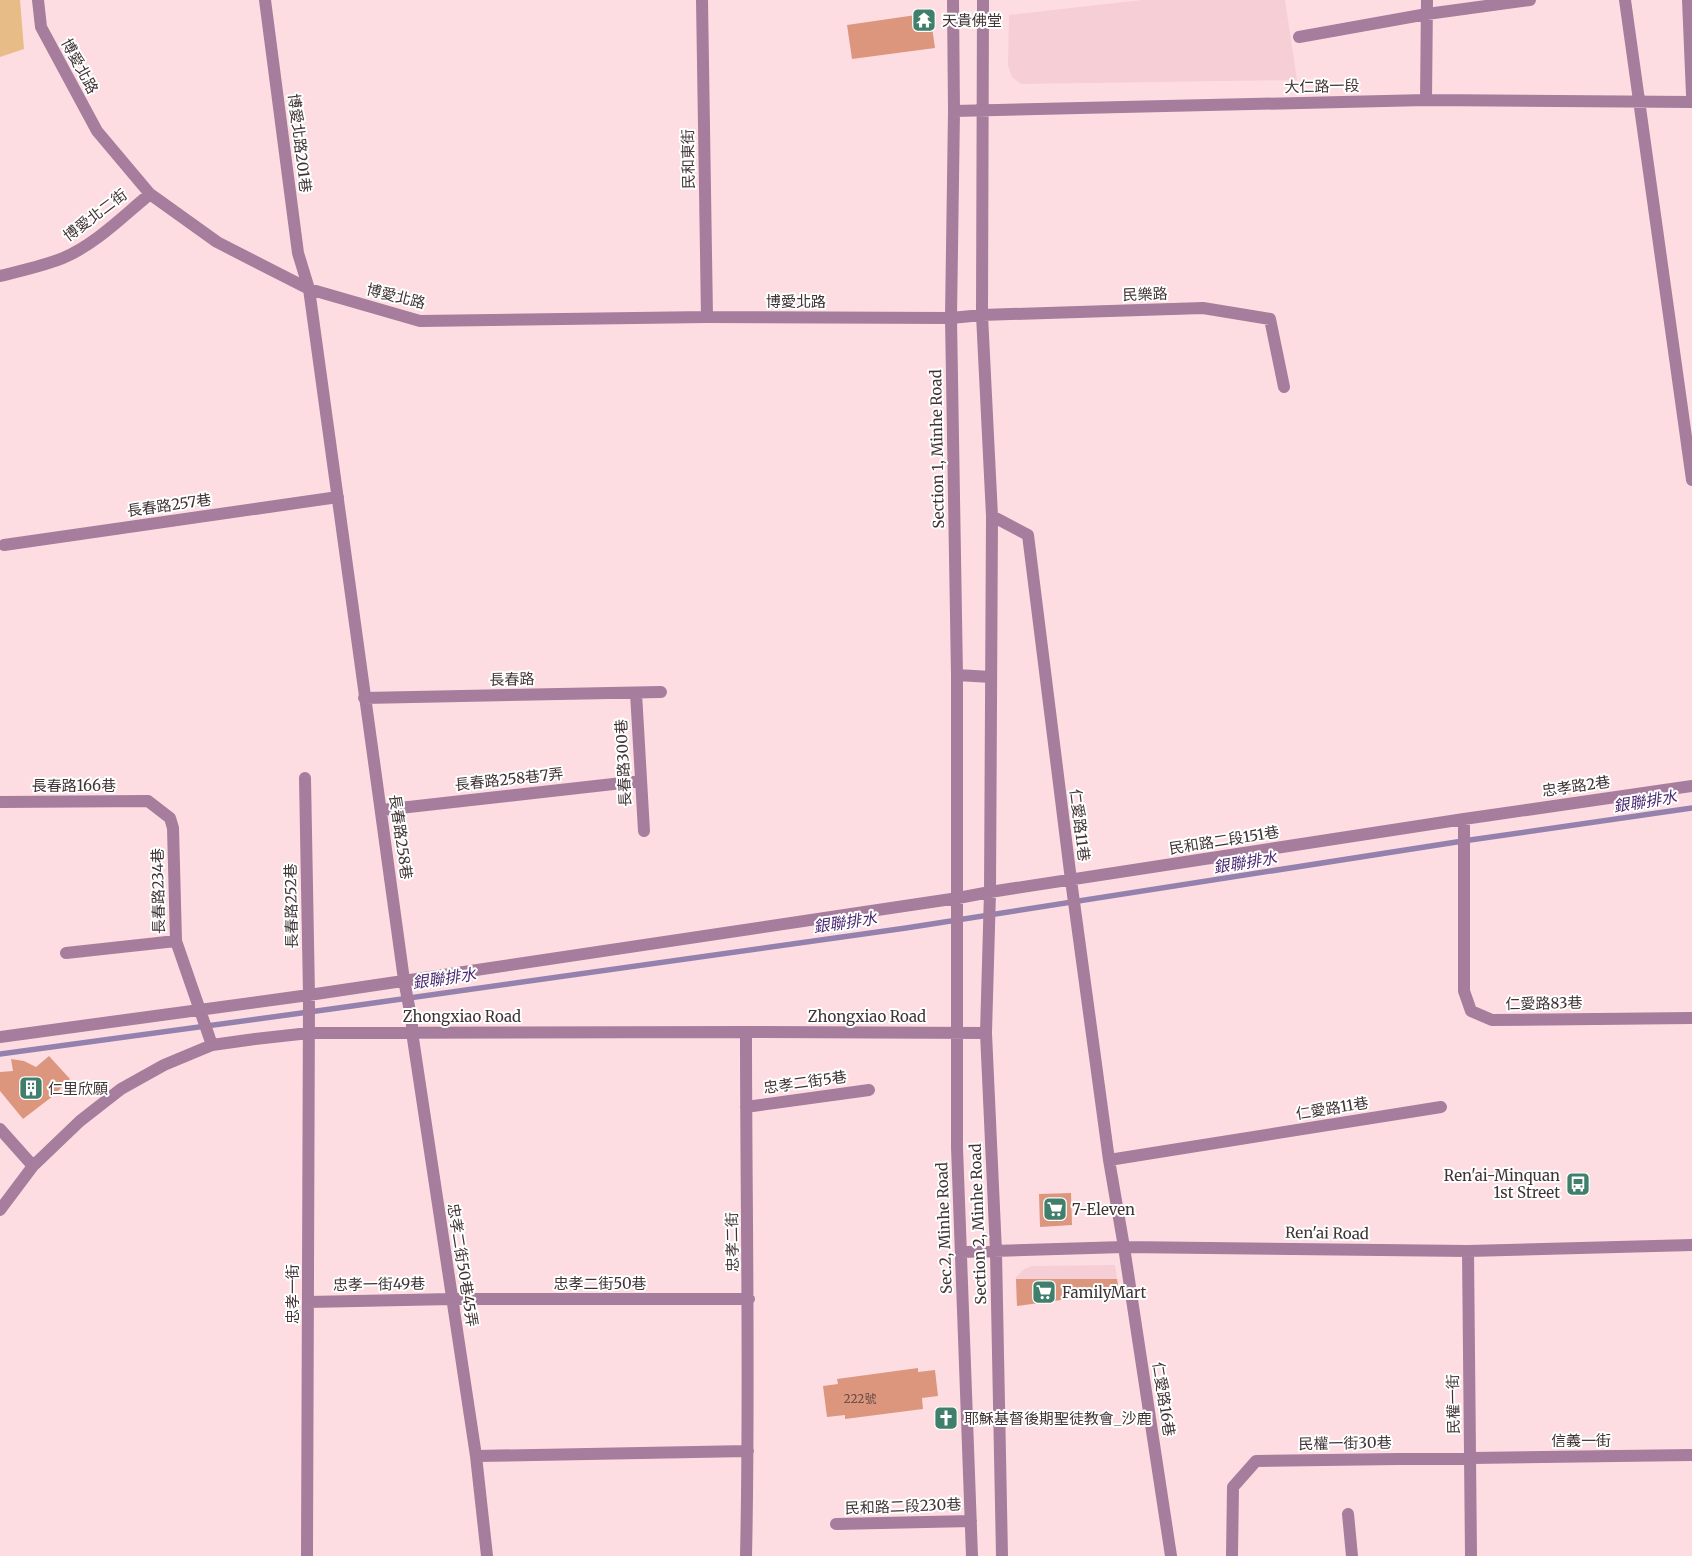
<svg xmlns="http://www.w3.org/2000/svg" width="1692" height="1556" font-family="Merriweather,'Noto Sans TC',serif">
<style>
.built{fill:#f6ced5}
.green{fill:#e7bc86}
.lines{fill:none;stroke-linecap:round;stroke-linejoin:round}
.stream{stroke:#9581ad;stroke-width:5.5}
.building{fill:#dc967e}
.minor{stroke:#a67d9d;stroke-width:12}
.labels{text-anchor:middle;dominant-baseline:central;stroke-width:4;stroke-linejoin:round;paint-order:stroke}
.number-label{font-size:12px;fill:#684c48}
.poi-label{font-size:15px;fill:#413436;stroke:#fff;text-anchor:start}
.street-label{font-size:15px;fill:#413436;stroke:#fff}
.water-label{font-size:16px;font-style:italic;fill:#4b2a73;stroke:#fff}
</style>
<rect width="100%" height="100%" fill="#fedde2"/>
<!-- built -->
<path class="built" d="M 1142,0 L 1285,0 L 1297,80 L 1021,84 L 1012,77 L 1008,65 L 1009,15 Z
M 1115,1265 L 1119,1292 L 1017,1306 L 1016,1277 L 1024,1269 L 1032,1266 Z"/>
<!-- green -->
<path class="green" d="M 0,0 L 20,0 L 24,49 L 0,57 Z"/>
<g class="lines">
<!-- stream -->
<path class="stream" d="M 0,1054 L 331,1009 L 906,928 L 1463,841 L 1692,808"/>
</g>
<!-- building -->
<path class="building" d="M 930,13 L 935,48 L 852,59 L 847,25 Z
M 49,1056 L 70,1079 L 53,1096 L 23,1119 L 0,1091 L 0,1072 L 13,1071 L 11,1059 L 24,1061 L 36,1067 Z
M 1071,1193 L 1072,1225 L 1040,1227 L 1039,1194 Z
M 1016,1279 L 1117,1279 L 1119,1292 L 1017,1306 Z
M 918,1368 L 918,1372 L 935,1370 L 938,1396 L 922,1398 L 923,1409 L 845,1419 L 845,1415 L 827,1417 L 823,1386 L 838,1384 L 837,1379 Z"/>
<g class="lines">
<!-- minor -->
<path class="minor" d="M 38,0 L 41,27 L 97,131 L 150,194 L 217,242 L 309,289 L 420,321 L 707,317 L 951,318 L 982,315 L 1203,308 L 1270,319 L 1284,387
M 265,0 L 298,253 L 309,289 L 404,980 L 412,1022 L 412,1032 L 476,1456 L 487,1556
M 702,0 L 707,317
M 953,0 L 954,111 L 951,318 L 957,675 L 957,1147 L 972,1556
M 983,0 L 982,315 L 992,516 L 990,892 L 986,1033 L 996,1252 L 1002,1556
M 1625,0 L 1692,480
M 1688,0 L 1692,95
M 1299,37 L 1427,14 L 1530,0
M 1426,100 L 1427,0
M 954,111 L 1426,100 L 1692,102
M 0,276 C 21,271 43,266 63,258 C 96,244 123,216 150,194
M 992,516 L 1028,535 L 1071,880 L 1109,1160 L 1124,1247 L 1171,1556
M 4,545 L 338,497
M 957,675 L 991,677
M 636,693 L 644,831
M 364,698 L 661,692
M 305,778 L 309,995 L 307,1556
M 0,802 L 148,801 L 170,818 L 173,828 L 176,941 L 212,1045
M 382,810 L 640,781
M 1464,819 L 1464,991 L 1471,1011 L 1492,1020 L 1692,1018
M 66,953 L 176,941
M 0,1037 L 309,995 L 958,898 L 990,892 L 1464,819 L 1692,786
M 746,1107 L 869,1090
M 0,1129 L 33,1166
M 1109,1160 L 1441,1107
M 0,1210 L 33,1166 L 80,1121 L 121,1089 L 164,1065 L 212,1045 L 255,1039 L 309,1033 L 746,1032 L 986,1033
M 1468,1251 L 1471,1556
M 961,1252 L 1124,1247 L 1468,1251 L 1692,1245
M 308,1302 L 452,1299 L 749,1299
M 476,1456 L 748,1451
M 1348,1514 L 1352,1556
M 836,1524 L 971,1521
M 746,1556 C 750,1381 746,1207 746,1032
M 1232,1556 L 1233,1487 L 1256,1461 L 1692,1455"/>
</g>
<!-- icons -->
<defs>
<g id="temple-square" transform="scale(1.25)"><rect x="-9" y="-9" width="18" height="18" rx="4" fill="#407f6c" stroke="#fff"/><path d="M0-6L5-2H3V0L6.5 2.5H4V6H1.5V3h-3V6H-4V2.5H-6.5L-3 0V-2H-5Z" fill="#fff"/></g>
<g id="building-square" transform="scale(1.25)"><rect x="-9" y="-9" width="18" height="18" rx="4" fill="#407f6c" stroke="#fff"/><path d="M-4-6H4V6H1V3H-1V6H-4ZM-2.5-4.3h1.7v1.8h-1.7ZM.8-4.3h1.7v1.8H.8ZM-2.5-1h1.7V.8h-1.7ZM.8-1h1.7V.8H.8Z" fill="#fff"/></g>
<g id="bus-square" transform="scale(1.25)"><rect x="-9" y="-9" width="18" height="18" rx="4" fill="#407f6c" stroke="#fff"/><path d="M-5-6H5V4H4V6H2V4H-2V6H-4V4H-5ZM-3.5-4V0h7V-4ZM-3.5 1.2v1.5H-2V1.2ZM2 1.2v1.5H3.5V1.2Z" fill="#fff"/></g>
<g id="supermarket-square" transform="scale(1.25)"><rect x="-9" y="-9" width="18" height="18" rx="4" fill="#407f6c" stroke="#fff"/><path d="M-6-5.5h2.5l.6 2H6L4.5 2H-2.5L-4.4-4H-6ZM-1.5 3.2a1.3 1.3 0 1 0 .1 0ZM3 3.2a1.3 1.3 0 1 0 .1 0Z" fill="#fff"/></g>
<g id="church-square" transform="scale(1.25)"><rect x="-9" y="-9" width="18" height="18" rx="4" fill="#407f6c" stroke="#fff"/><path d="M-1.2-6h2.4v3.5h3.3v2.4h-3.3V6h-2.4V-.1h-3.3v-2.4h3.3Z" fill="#fff"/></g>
</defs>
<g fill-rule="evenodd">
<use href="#temple-square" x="924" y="20"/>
<use href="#building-square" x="31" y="1088"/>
<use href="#bus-square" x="1578" y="1184"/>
<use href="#supermarket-square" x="1055" y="1209"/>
<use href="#supermarket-square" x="1044" y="1292"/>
<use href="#church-square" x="946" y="1418"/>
</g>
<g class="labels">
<!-- number labels -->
<g class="number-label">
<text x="860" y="1398">222號</text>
</g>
<!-- poi labels -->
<g class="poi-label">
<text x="942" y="20">天貴佛堂</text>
<text x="48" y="1088">仁里欣願</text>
<text x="1560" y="1175" text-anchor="end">Ren'ai-Minquan<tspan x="1560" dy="17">1st Street</tspan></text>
<text x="1072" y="1209">7-Eleven</text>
<text x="1062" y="1292">FamilyMart</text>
<text x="964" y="1418">耶穌基督後期聖徒教會_沙鹿</text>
</g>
<!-- street labels -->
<g class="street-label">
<text transform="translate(80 66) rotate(62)">博愛北路</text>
<text transform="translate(1322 86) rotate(-1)">大仁路一段</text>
<text transform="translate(300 143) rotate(83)">博愛北路201巷</text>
<text transform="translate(688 159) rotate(-91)">民和東街</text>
<text transform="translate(95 215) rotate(-37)">博愛北二街</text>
<text transform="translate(1145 294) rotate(-2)">民樂路</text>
<text transform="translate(396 296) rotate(14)">博愛北路</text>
<text x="796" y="301">博愛北路</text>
<text transform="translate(937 449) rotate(-91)">Section 1, Minhe Road</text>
<text transform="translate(169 505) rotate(-8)">長春路257巷</text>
<text transform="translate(512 679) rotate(-1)">長春路</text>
<text transform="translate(623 763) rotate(-93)">長春路300巷</text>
<text transform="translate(509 779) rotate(-6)">長春路258巷7弄</text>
<text x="74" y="785">長春路166巷</text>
<text transform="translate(1576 786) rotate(-8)">忠孝路2巷</text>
<text transform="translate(1080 825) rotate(83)">仁愛路11巷</text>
<text transform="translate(401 837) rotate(82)">長春路258巷</text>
<text transform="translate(1224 840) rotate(-9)">民和路二段151巷</text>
<text transform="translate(158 891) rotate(-91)">長春路234巷</text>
<text transform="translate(291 906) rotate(-91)">長春路252巷</text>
<text transform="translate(1544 1003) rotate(-1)">仁愛路83巷</text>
<text x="462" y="1016">Zhongxiao Road</text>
<text x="867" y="1016">Zhongxiao Road</text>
<text transform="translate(805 1082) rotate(-8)">忠孝二街5巷</text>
<text transform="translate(1332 1108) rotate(-9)">仁愛路11巷</text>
<text transform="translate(978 1224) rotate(-92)">Section 2, Minhe Road</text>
<text transform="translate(944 1228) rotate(-92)">Sec.2, Minhe Road</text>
<text transform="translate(1327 1233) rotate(1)">Ren'ai Road</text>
<text transform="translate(732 1242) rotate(-91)">忠孝二街</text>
<text transform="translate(463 1265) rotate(81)">忠孝二街50巷45弄</text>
<text x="600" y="1283">忠孝二街50巷</text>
<text transform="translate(379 1284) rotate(-1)">忠孝一街49巷</text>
<text transform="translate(292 1294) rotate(-90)">忠孝一街</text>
<text transform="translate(1164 1399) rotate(81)">仁愛路16巷</text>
<text transform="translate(1453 1404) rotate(-91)">民權一街</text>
<text x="1581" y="1440">信義一街</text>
<text transform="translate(1345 1443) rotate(-1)">民權一街30巷</text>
<text transform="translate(903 1506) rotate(-2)">民和路二段230巷</text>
</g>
<!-- water labels -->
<g class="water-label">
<text transform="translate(1645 801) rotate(-9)">銀聯排水</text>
<text transform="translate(1245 862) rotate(-9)">銀聯排水</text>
<text transform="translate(845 922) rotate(-8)">銀聯排水</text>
<text transform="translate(444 978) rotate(-8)">銀聯排水</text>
</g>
</g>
</svg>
